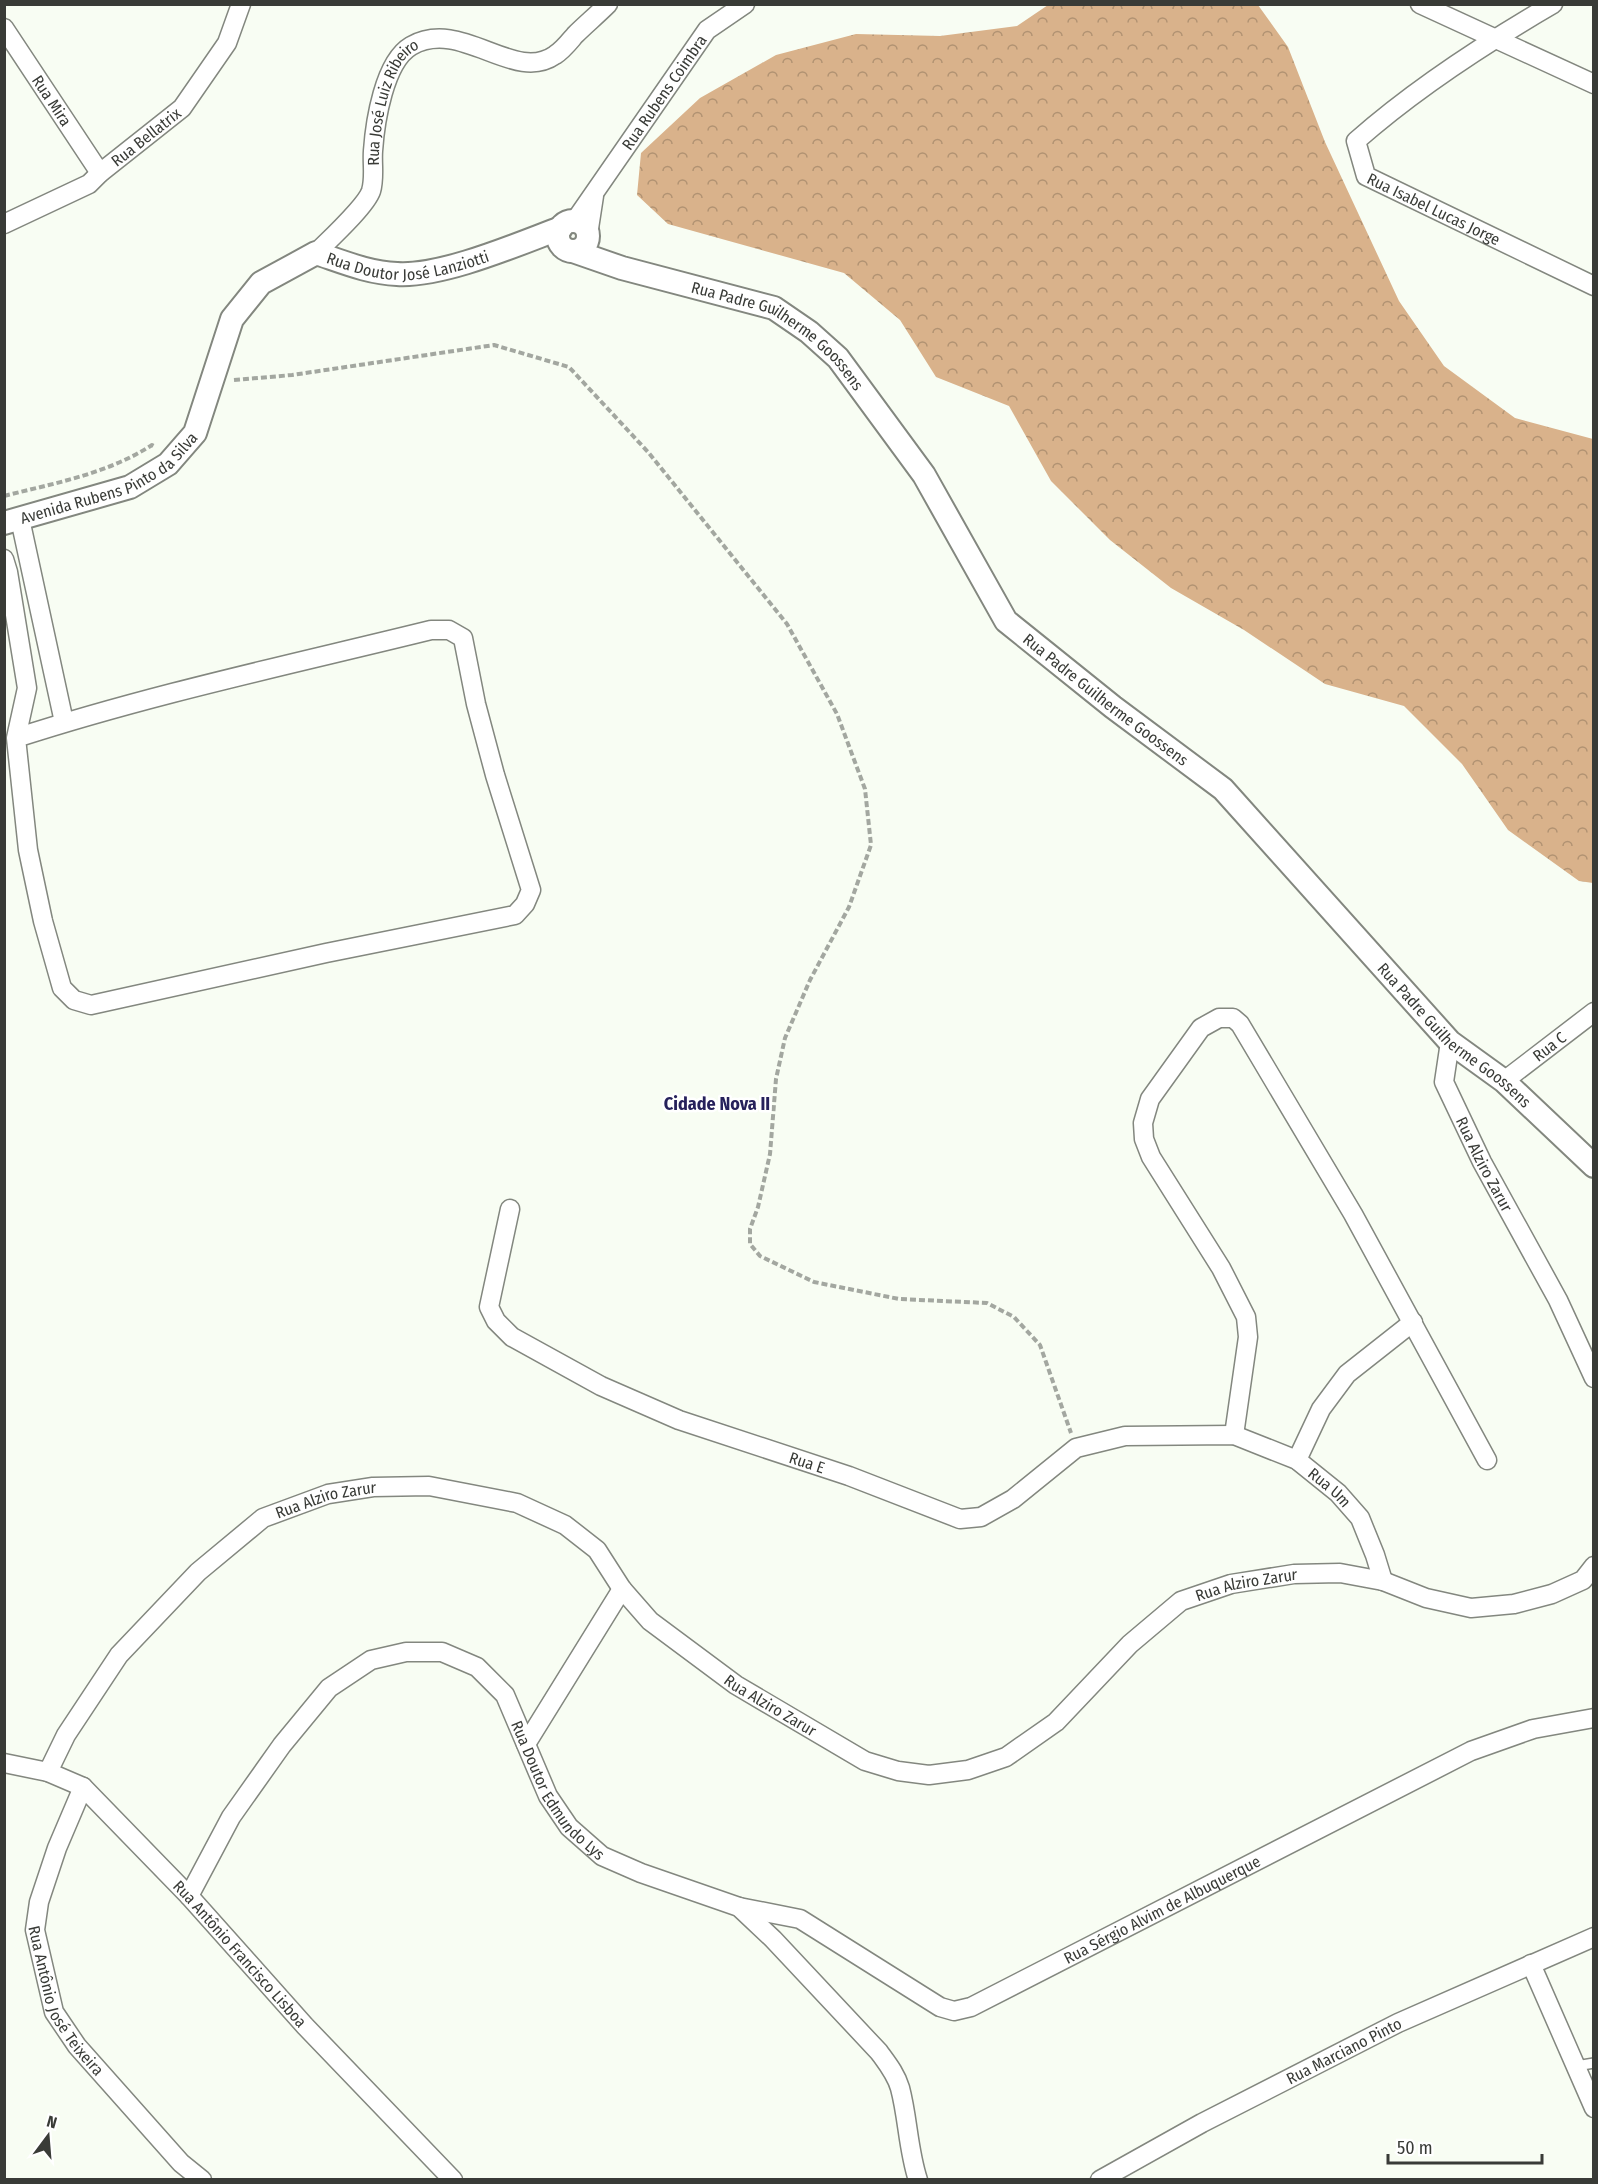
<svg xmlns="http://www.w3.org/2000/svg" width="1598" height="2184" font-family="'Fira Sans Condensed',sans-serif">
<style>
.forest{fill:url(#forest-crowns)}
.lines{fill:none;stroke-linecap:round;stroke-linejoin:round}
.service-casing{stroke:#83877f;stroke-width:12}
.minor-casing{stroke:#83877f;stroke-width:21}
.tertiary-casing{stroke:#83877f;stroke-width:26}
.path{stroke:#a3a7a0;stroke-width:4;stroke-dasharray:6 3;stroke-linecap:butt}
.service{stroke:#fff;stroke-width:9}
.minor{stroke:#fff;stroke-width:18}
.tertiary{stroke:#fff;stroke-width:22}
.labels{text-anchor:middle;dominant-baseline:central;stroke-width:5;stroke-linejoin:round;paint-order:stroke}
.street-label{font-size:16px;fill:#393b37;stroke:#fff}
.neighbourhood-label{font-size:18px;font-weight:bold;fill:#26215b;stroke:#fff}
</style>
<defs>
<pattern id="forest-crowns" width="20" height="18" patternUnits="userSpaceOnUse" patternTransform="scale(1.5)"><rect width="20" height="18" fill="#d9b28b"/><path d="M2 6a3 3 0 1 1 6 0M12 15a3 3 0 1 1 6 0" fill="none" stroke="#b19272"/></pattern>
</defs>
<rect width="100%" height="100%" fill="#f8fdf3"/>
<!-- forest -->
<path class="forest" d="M 1048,5 L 1258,5 L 1288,47 L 1325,142 L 1399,301 L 1444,366 L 1515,418 L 1593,439 L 1593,883 L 1579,881 L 1508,830 L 1462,764 L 1404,706 L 1325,684 L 1244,630 L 1171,588 L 1110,540 L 1051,481 L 1009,406 L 936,377 L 900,320 L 844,273 L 668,224 L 637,195 L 641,153 L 700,98 L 776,55 L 856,34 L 940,36 L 1017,26 Z"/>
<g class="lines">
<!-- service casing -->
<g class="service-casing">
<path id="service" d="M 1576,2066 L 1594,2063"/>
</g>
<!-- minor casing -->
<g class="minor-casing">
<g id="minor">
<path d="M 1420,4 L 1594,84"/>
<path id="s1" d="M 1553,4 C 1484,44 1416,88 1356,141 L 1366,176 L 1594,286"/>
<path id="s2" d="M 4,28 L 100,173"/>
<path id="s3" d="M 574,222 L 707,30 L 745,4"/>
<path id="s4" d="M 4,224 L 89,184 L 100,173 L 182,108 L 227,43 L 241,4"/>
<path d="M 588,235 L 594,196"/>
<path id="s5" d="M 316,253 C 329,240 366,206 371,191 C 375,178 372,164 373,151 C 375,122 384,62 411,46 C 461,17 514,84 555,55 C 563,50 569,42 575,35 C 585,25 597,15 608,4"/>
<path d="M 20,519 L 64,722"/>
<path d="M 4,559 L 8,572 L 27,688 L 16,738 L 28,850 L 43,921 L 62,988 L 74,1000 L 91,1005 L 326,953 L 515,915 L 525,904 L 531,890 L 495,775 L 476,704 L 463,638 L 449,630 L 431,630 C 293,664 152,694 16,738"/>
<path id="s6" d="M 1450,1042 L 1444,1082 L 1482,1162 L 1558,1300 L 1594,1378"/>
<path id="s7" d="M 1504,1081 L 1594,1012"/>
<path id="s8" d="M 510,1209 L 489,1307 L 496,1321 L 512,1337 L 601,1386 L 679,1420 L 849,1476 L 960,1519 L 981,1517 L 1013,1499 L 1076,1448 L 1125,1436 L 1234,1435 L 1297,1460 L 1338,1493 L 1360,1518 L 1375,1555 L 1383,1581"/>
<path d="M 1234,1435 L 1248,1337 L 1246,1317 L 1221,1268 L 1151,1157 L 1144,1139 L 1143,1123 L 1150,1099 L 1201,1028 L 1219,1018 L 1233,1018 L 1240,1024 L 1353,1214 L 1487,1460"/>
<path d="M 1297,1460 L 1321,1409 L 1347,1374 L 1413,1322"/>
<path d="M 526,1744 L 622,1589"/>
<path id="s9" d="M 4,1763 L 48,1772 L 83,1787 L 189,1896 L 305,2026 L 453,2180"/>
<path id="s10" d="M 48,1772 L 66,1735 L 119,1655 L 198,1572 L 263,1518 L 328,1494 L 373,1487 L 429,1486 L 517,1503 L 565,1525 L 597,1550 L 622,1589 L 650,1621 L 736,1685 L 865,1761 L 898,1771 L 929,1775 L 968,1770 L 1006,1757 L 1056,1722 L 1130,1644 L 1181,1601 L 1231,1584 L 1294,1574 L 1340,1573 L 1383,1581 L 1426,1598 L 1471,1608 L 1514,1604 L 1552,1594 L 1583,1580 L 1594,1566"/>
<path id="s11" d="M 83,1787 L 57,1848 L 39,1902 L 35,1930 L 54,2012 L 77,2046 L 181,2163 L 202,2180"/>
<path id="s12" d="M 189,1896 L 231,1817 L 282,1745 L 329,1688 L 371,1660 L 406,1652 L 442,1652 L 477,1667 L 505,1695 L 548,1796 L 569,1827 L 602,1856 L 641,1873 L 739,1907 L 773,1939 L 879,2052 C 887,2063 896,2074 900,2088 C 908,2118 908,2150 918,2180"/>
<path id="s13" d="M 739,1907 L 800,1919 L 940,2007 L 954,2011 L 971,2007 L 1471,1751 L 1533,1729 L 1594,1718"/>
<path d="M 1531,1964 L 1594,2108"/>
<path id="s14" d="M 1100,2180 L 1202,2123 L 1398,2023 L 1594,1937"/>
</g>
</g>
<!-- tertiary casing -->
<g class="tertiary-casing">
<g id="tertiary">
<circle cx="573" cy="236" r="15"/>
<path id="s15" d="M 573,251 L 622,268 L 774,308 L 809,332 L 838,358 L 924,475 L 1006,621 L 1113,707 L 1223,789 L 1450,1042 L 1504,1081 L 1594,1166"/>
<path id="s16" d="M 4,523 L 130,487 L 168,464 L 195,433 L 232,319 L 261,283 L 316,253 C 343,262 369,273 397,274 C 442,277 518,244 561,228"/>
</g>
</g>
<!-- path -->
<path class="path" d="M 234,380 L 292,375 L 494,345 L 569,367 L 648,452 L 787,624 L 837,714 L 865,789 L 871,845 L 849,907 L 810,980 L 785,1038 L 776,1079 L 770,1154 L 758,1207 L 750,1229 L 750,1244 L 760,1256 L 814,1282 L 899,1299 L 987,1303 L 1014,1317 L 1040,1345 L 1071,1433
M 4,496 C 55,483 107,474 152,445 L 156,447"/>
<!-- service -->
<use href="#service" class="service"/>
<!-- minor -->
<use href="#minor" class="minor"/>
<!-- tertiary -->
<use href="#tertiary" class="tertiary"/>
</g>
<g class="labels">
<!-- street labels -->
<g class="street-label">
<text stroke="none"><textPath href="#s3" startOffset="158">Rua Rubens Coimbra</textPath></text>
<text stroke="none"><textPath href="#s2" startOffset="87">Rua Mira</textPath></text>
<text stroke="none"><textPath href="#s5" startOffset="177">Rua José Luiz Ribeiro</textPath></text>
<text stroke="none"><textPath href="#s4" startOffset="168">Rua Bellatrix</textPath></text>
<text stroke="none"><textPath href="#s1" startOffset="352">Rua Isabel Lucas Jorge</textPath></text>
<text stroke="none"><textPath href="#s16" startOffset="540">Rua Doutor José Lanziotti</textPath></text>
<text stroke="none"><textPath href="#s15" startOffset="226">Rua Padre Guilherme Goossens</textPath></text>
<text stroke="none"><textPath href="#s16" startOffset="116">Avenida Rubens Pinto da Silva</textPath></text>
<text stroke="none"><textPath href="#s15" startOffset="730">Rua Padre Guilherme Goossens</textPath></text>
<text stroke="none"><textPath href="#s15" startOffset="1216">Rua Padre Guilherme Goossens</textPath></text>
<text stroke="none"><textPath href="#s7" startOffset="57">Rua C</textPath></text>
<text stroke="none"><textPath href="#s6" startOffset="132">Rua Alziro Zarur</textPath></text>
<text stroke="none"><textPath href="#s8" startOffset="460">Rua E</textPath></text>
<text stroke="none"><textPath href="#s8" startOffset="1032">Rua Um</textPath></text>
<text stroke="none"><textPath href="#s10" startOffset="402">Rua Alziro Zarur</textPath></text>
<text stroke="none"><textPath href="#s10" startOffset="1484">Rua Alziro Zarur</textPath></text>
<text stroke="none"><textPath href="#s10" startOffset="926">Rua Alziro Zarur</textPath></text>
<text stroke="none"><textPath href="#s12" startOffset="562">Rua Doutor Edmundo Lys</textPath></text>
<text stroke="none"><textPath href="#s13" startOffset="474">Rua Sérgio Alvim de Albuquerque</textPath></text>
<text stroke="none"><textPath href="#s9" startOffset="312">Rua Antônio Francisco Lisboa</textPath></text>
<text stroke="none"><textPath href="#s11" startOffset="230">Rua Antônio José Teixeira</textPath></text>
<text stroke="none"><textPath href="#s14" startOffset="276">Rua Marciano Pinto</textPath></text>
</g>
<!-- neighbourhood labels -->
<g class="neighbourhood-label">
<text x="717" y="1104">Cidade Nova II</text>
</g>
</g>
<!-- border -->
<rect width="1598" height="2184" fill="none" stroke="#393b37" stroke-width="12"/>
<!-- north arrow -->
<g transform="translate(48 2136) rotate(16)" stroke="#ffffff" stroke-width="4.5" paint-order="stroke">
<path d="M0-4.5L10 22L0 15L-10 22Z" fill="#393b37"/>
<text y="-9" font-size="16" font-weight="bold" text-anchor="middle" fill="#393b37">N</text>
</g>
<!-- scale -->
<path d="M1388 2154v9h154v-9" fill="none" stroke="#393b37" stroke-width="3"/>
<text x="1397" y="2154" font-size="18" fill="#393b37" stroke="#ffffff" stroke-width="4.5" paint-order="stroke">50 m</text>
</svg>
